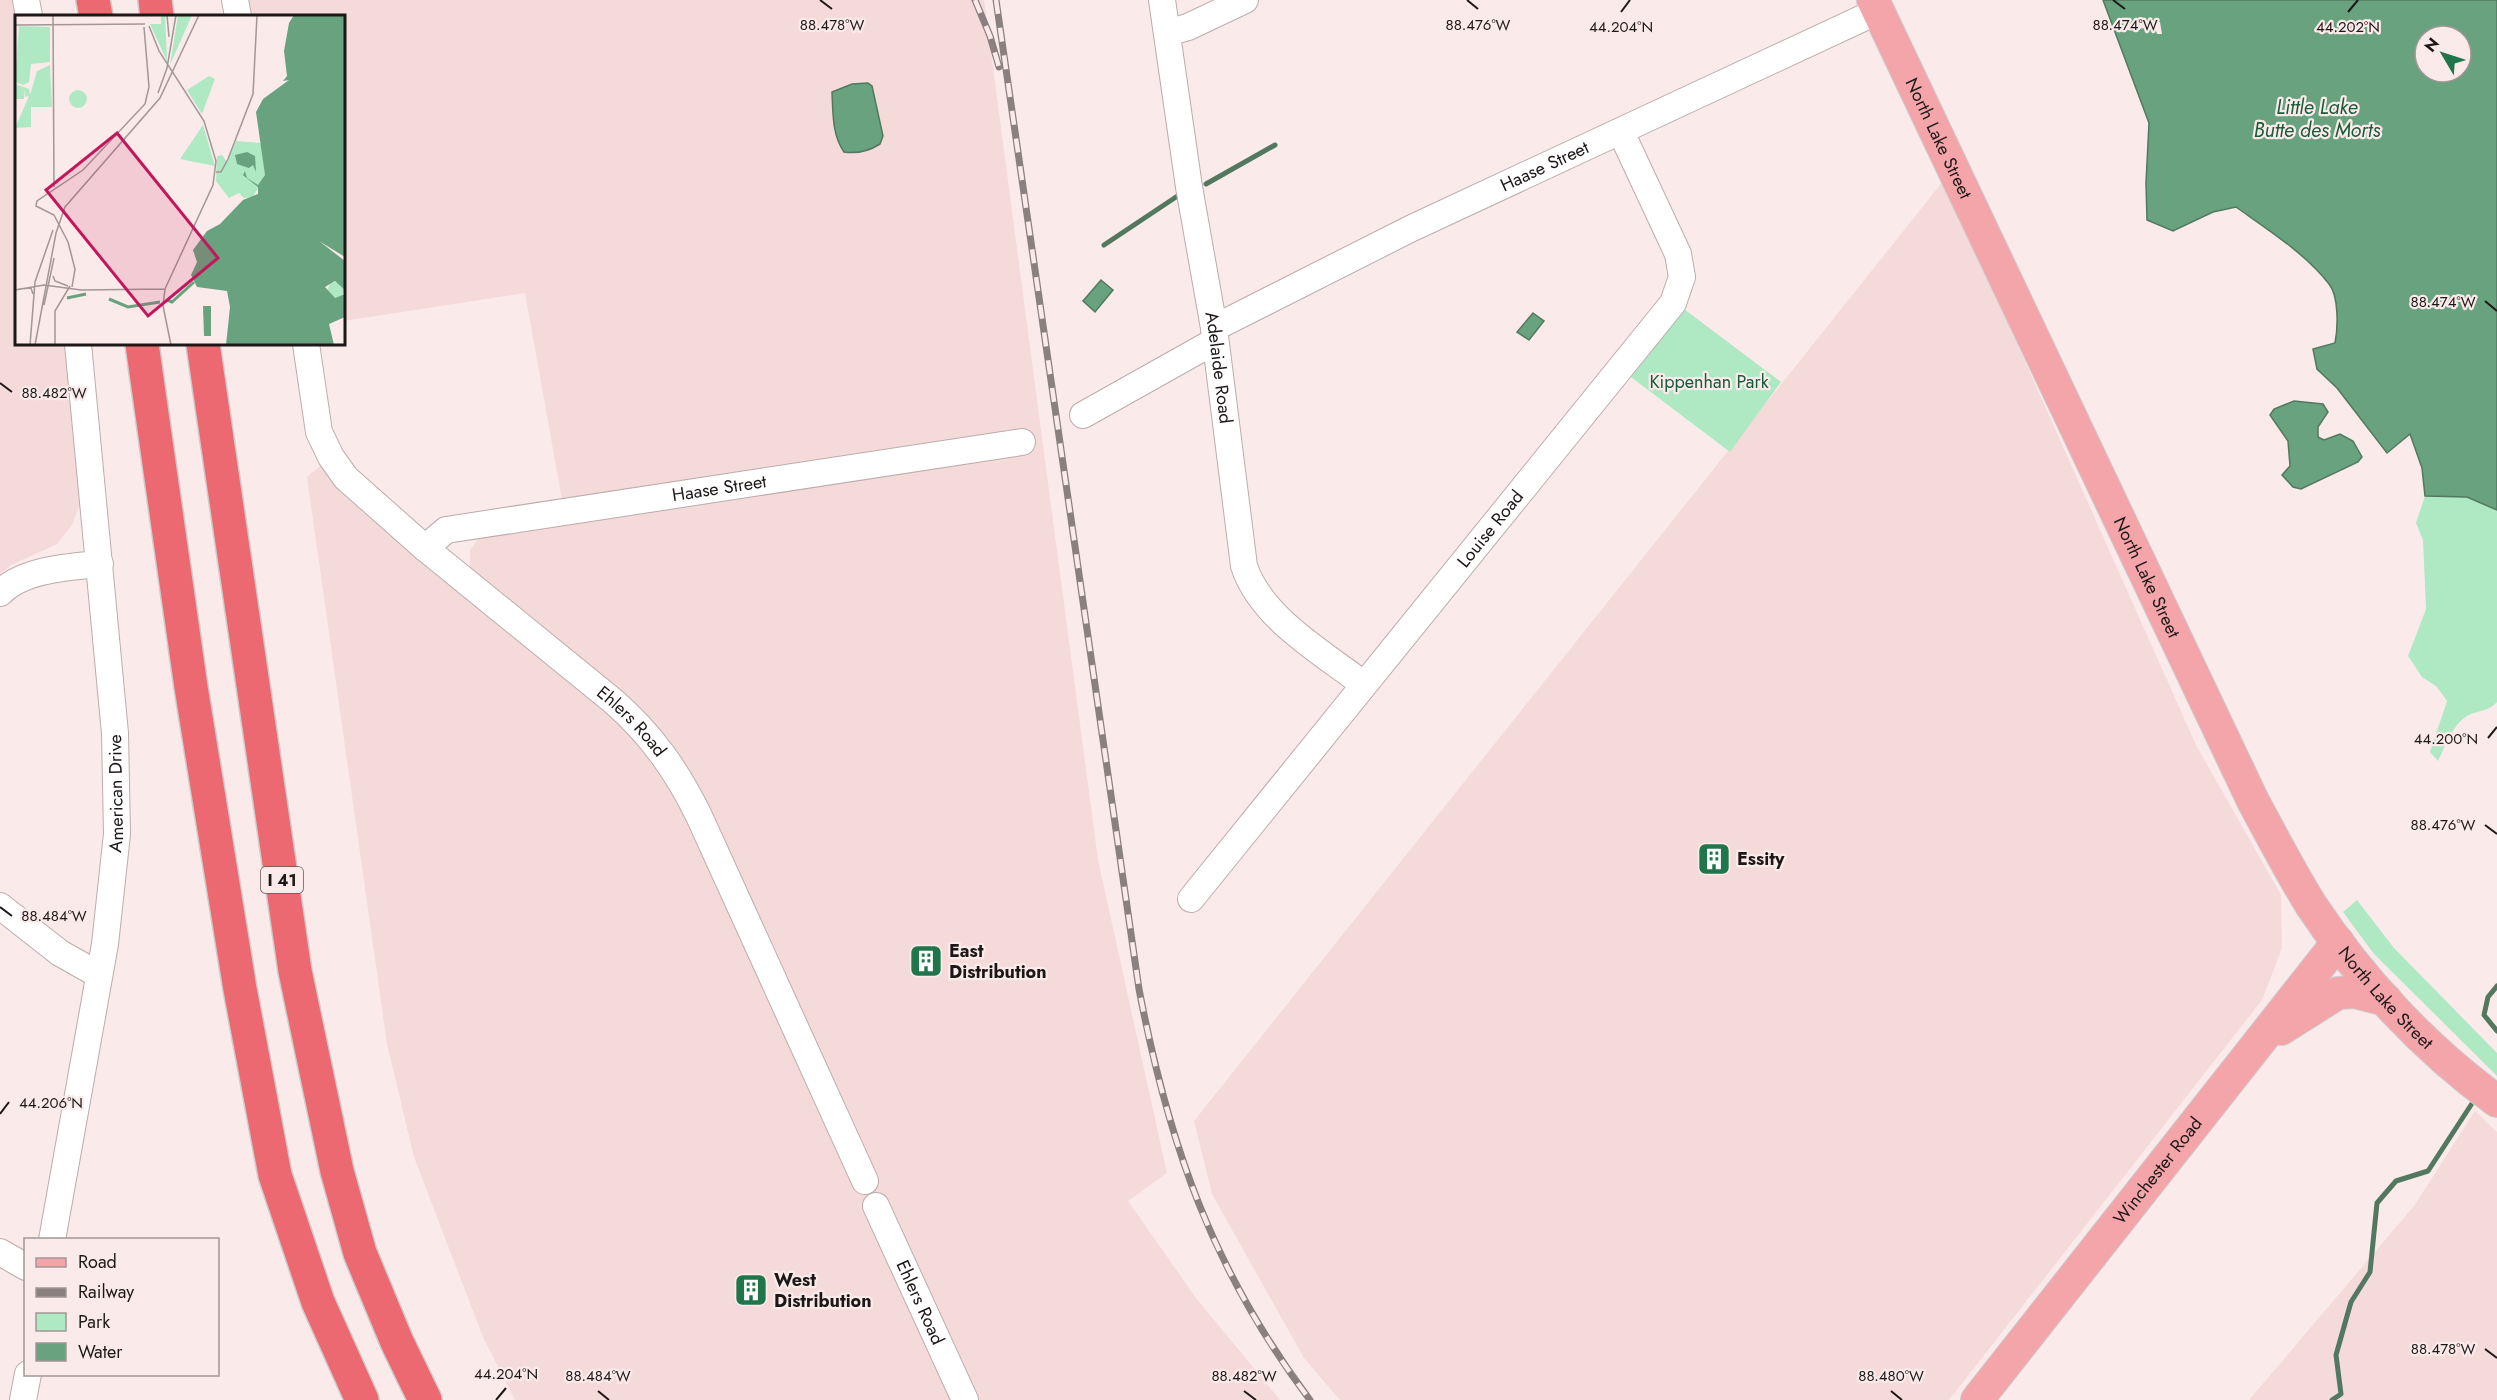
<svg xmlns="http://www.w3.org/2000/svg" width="2497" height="1400" font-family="Jost,sans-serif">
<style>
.built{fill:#f4dad9}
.green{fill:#afe9c3}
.water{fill:#68a27e;stroke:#52795f;stroke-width:1.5;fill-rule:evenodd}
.pier{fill:#fbeaea}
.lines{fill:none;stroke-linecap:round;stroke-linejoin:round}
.stream{stroke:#52795f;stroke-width:5}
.minor-casing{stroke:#bcacac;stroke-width:28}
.major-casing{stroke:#cdcccc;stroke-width:34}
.highway-casing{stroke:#cdcccc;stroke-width:36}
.minor{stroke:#fff;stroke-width:26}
.major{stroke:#f4a5aa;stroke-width:32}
.highway{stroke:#ed6971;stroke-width:33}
.rail-casing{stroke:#8b8080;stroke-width:7}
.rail{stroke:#fbeaea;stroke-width:4.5;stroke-dasharray:14;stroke-linecap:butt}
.ticks{fill:none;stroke:#1d1817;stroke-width:2}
.labels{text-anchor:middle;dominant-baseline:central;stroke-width:4.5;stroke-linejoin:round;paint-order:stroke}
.shield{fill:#fbeaea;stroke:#605756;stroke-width:1.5}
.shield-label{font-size:16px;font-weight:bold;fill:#1d1817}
.street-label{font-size:18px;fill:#1d1817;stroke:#fbeaea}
.park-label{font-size:18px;fill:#175a37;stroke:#fbeaea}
.poi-label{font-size:18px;font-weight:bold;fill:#1d1817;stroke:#fbeaea;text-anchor:start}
.water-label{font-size:20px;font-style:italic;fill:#185c38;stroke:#fbeaea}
.inset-river{fill:none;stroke:#68a27e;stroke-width:3}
.inset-road{fill:none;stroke:#a29696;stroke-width:1.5}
.view{fill:#c2185b;fill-opacity:0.15;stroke:#c2185b;stroke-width:3}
.inset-edge{fill:none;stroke:#1d1817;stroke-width:3}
.ticks-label{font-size:15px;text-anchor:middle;fill:#1d1817;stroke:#fbeaea;stroke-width:4.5;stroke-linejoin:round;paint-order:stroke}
</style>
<rect width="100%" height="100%" fill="#fbeaea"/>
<!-- built -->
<path class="built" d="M 0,0 L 14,0 L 17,16 L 16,344 L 66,344 L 80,504 L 72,525 L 57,544 L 11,565 L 0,574 Z
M 227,0 L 984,0 L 1098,860 L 1167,1173 L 1128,1201 L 1196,1298 L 1280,1400 L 515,1400 L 483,1337 L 414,1157 L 387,1044 L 307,477 L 321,465 L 345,493 L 459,590 L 470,566 L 470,550 L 479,538 L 566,522 L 525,293 L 344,321 L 344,16 L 230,16 Z
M 1944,180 L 2196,745 L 2281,895 L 2282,948 L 2262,1000 L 1949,1400 L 1340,1400 L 1304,1358 L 1212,1194 L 1194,1121 Z
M 2475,1111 L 2497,1132 L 2497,1400 L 2249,1400 L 2414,1206 Z"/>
<!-- green -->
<path class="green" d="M 1680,306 L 1781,382 L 1730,452 L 1627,374 Z
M 2425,496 L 2467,497 L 2497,510 L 2497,702 C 2488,712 2478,710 2467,716 C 2453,724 2445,747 2438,761 L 2430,752 L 2447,701 L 2436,686 L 2422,677 L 2408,656 L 2426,609 L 2423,540 L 2416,523 Z
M 2357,900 L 2394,948 L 2497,1053 L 2497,1076 L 2374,954 L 2343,912 Z"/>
<!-- water -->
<path class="water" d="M 2103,0 L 2497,0 L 2497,510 L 2467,497 L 2425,496 L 2422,468 L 2410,434 L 2387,453 L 2337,388 L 2317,369 L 2313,349 L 2335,343 C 2338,328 2339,296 2329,284 C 2306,254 2267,229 2236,207 L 2213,212 L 2173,231 L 2147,220 L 2146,183 L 2149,123 ZM 2425,36 L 2461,36 L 2461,72 L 2425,72 Z
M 868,83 L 872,86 L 883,136 L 880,144 C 869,151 857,154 844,152 C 832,135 833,112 832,92 L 852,84 Z
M 1101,280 L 1113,290 L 1095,312 L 1083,301 Z
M 1533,313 L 1544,321 L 1529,340 L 1517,332 Z
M 2294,401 L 2323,404 L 2328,412 L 2318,427 L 2318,437 L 2324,440 L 2340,434 L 2353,441 L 2362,457 L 2358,462 L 2301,489 L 2293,487 L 2282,475 L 2290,466 L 2288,441 L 2270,415 L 2274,409 Z"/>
<!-- pier -->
<path class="pier" d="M 2160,22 L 2162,34 L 2157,34 L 2155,27 L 2117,31 L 2116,28 Z"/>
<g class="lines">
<!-- stream -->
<path class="stream" d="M 1206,184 L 1275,145
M 1104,245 L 1179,195
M 2497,986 L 2488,997 L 2484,1015 L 2497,1031
M 2332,1400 L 2341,1394 L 2336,1355 L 2351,1302 L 2370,1272 L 2377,1203 L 2396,1181 L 2428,1171 L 2471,1105"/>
<!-- minor casing -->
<g class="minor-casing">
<g id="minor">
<path d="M 26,0 L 29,16"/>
<path d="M 235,0 L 238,16"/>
<path id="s1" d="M 1162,0 L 1189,187 L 1214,328 L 1244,566 C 1261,618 1322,652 1363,684"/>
<path d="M 1167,33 L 1188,27 L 1245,0"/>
<path id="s2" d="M 1214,328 L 1410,229 L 1878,11"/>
<path id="s3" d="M 306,344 L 319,432 L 331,457 L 346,478 L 425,548 L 613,701 C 651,734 677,771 699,816 L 865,1181"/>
<path d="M 1083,415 L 1215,341"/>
<path id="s4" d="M 425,548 L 446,530 L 1022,442"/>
<path d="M 0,593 C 24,569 69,567 100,564"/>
<path id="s5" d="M 1191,899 L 1673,303 L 1682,277 L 1678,254 L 1621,132"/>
<path d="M 0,906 L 60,953 L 99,975"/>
<path id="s6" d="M 876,1206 L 965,1400"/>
<path id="s7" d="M 52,1240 L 105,944 L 117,834 L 115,733 L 78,344"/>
<path d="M 0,1252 L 26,1267"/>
<path d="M 23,1400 L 28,1374"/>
</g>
</g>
<!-- major casing -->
<g class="major-casing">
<g id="major">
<path id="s8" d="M 1873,0 L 2253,801 C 2272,836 2290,871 2311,905 C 2360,979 2425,1049 2497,1101"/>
<path d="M 2281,1029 L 2338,993 L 2355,992 L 2386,1000"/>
<path id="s9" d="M 1977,1400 L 2338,942"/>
</g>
</g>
<!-- highway casing -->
<g class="highway-casing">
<path id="highway" d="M 93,0 L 96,16
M 155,0 L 157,16
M 142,344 L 191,687 L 240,989 L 275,1175 L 318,1302 L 362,1400
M 203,344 L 295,971 L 337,1171 L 360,1253 L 397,1342 L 425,1400"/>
</g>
<!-- minor -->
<use href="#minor" class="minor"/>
<!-- major -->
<use href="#major" class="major"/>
<!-- highway -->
<use href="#highway" class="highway"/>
<!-- rail casing -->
<g class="rail-casing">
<path id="rail" d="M 975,0 L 990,36 L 999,67
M 996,0 L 1139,989 C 1169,1146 1213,1271 1310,1400"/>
</g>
<!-- rail -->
<use href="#rail" class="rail"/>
</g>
<!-- ticks -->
<path class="ticks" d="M 820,0 L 832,9M 1467,0 L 1478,9M 2113,0 L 2125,9M 1621,12 L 1630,0M 2348,12 L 2358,0M 2485,301 L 2497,311M 0,383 L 12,392M 2488,738 L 2497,727M 2485,825 L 2497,834M 0,907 L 12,916M 0,1114 L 9,1102M 2485,1349 L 2497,1358M 598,1391 L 609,1400M 1244,1391 L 1256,1400M 1891,1391 L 1902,1400M 496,1400 L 506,1388"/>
<!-- icons -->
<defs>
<g id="building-square" transform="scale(1.725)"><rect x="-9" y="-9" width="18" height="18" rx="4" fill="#20764a" stroke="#fbeaea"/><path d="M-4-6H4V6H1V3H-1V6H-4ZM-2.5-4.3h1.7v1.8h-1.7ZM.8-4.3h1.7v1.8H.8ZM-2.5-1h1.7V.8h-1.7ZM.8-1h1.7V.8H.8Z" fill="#fff"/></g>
</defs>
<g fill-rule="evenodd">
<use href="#building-square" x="1714" y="859"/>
<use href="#building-square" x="926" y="961"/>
<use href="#building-square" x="751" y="1290"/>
</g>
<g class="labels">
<!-- shield labels -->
<rect class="shield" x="261" y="867" width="42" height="26" rx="4.5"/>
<g class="shield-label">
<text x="282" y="880">I 41</text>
</g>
<!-- street labels -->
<g class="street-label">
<text stroke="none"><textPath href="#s8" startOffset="153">North Lake Street</textPath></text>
<text stroke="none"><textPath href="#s2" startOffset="368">Haase Street</textPath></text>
<text stroke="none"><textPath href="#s1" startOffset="372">Adelaide Road</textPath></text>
<text stroke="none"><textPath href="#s4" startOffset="304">Haase Street</textPath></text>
<text stroke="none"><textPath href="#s5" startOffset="476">Louise Road</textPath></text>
<text stroke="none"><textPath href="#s8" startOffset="639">North Lake Street</textPath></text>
<text stroke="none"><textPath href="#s3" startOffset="518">Ehlers Road</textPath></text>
<text stroke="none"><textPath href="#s7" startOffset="452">American Drive</textPath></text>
<text stroke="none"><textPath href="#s8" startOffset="1125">North Lake Street</textPath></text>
<text stroke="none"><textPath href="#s9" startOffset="292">Winchester Road</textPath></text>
<text stroke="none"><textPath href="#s6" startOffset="106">Ehlers Road</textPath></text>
</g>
<!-- park labels -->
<g class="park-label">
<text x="1709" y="382">Kippenhan Park</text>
</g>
<!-- poi labels -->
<g class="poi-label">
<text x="1737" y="859">Essity</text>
<text x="949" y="951">East<tspan x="949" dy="21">Distribution</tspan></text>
<text x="774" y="1280">West<tspan x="774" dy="21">Distribution</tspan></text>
</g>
<!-- water labels -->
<g class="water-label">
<text x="2317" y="107">Little Lake<tspan x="2317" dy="23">Butte des Morts</tspan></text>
</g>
</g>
<!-- overview -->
<g transform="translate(15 15)">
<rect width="330" height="330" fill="#fbeaea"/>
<path d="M 146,0 L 150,0 L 152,46 L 135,9 L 146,9 ZM 163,0 L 177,0 L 155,50 ZM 4,11 L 35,12 L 35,47 L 16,49 L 14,67 L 8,70 L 0,67 ZM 35,50 L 37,92 L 16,92 L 16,112 L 0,113 L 14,81 L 10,82 L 9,74 L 9,84 L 0,84 L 0,69 L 14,74 L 15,80 L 22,56 ZM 194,61 L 200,64 L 187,99 L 172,75 ZM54 84a9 9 0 1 1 18 0a9 9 0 1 1-18 0ZM 188,110 L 200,151 L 165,144 ZM 221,126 L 247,128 L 250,160 L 238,182 L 229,183 L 224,178 L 214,183 L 201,166 L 202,141 L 207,140 L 212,147 ZM313 275a8 8 0 1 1 16 0a8 8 0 1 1-16 0Z" fill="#afe9c3"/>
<path d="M 279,0 L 330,0 L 330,242 L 304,226 L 330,246 L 330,275 L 320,266 L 310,272 L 320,283 L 330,279 L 330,302 L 314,309 L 319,330 L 211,330 L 215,292 L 212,276 L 182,272 L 176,260 L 182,247 L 178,235 L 192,216 L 205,209 L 228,185 L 243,179 L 243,172 L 224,157 L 228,160 L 230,156 L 232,163 L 243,170 L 250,160 L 241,97 L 248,84 L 274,65 L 268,66 L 272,61 L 269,36 L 274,8 ZM 232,137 L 240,141 L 241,157 L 238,150 L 234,153 L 222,149 L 220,140 ZM 188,291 L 196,291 L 196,321 L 189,321 Z" fill="#68a27e"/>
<path class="inset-river" d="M 52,283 L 71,279M 94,284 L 113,292 L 145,287M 152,285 L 157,287 L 179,267"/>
<path class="inset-road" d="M 38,0 L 39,172M 152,0 L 154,22M 0,10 L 130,9M 134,11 L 144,36 L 189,106 L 201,146 L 198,170 L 150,274 L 148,291 L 156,330M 143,78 L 152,53 L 161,0M 201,157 L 206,157 L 213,144 L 238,79 L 242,0M 38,261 L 40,266 L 53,271M 57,272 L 60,254 L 53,227 L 39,200 L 21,191 L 22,186 L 68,155 L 130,89 L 134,72 L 129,12M 4,274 L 16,273 L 18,279M 0,275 L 29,270 L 66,275 L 150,274M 29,290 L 39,243M 15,330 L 20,267 L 38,215M 20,330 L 41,218 L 50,192 L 145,83 L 184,0M 40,330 L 40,296 L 55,271"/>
<path class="view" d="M 102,118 L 203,243 L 133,301 L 31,175 Z"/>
<rect width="330" height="330" class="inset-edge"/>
</g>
<g class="ticks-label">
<text x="2125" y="30">88.474°W</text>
<text x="832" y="30">88.478°W</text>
<text x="1478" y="30">88.476°W</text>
<text x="1621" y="32">44.204°N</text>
<text x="2348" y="32">44.202°N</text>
<text x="2443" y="307">88.474°W</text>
<text x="54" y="398">88.482°W</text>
<text x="2446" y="744">44.200°N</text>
<text x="2443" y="830">88.476°W</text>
<text x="54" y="921">88.484°W</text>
<text x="51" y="1108">44.206°N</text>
<text x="2443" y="1354">88.478°W</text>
<text x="506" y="1379">44.204°N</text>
<text x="598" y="1381">88.484°W</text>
<text x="1244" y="1381">88.482°W</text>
<text x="1891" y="1381">88.480°W</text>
</g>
<!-- legend -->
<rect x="24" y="1238" width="195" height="138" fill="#fbeaea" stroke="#a29696" stroke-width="1.5"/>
<rect x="36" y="1258" width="30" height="9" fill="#f4a5aa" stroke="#a29696" stroke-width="1.5"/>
<text x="78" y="1268" font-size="18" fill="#1d1817">Road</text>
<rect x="36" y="1288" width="30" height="9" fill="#8b8080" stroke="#a29696" stroke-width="1.5"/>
<text x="78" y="1298" font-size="18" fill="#1d1817">Railway</text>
<rect x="36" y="1313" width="30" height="18" fill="#afe9c3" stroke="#a29696" stroke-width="1.5"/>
<text x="78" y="1328" font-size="18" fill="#1d1817">Park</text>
<rect x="36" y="1343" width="30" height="18" fill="#68a27e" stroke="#a29696" stroke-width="1.5"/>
<text x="78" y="1358" font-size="18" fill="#1d1817">Water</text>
<!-- north arrow -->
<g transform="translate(2443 54) rotate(309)"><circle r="28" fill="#fbeaea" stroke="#a29696" stroke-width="1.5"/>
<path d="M0-4.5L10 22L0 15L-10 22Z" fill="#20764a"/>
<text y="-9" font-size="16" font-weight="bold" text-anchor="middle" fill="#1d1817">N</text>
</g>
</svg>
